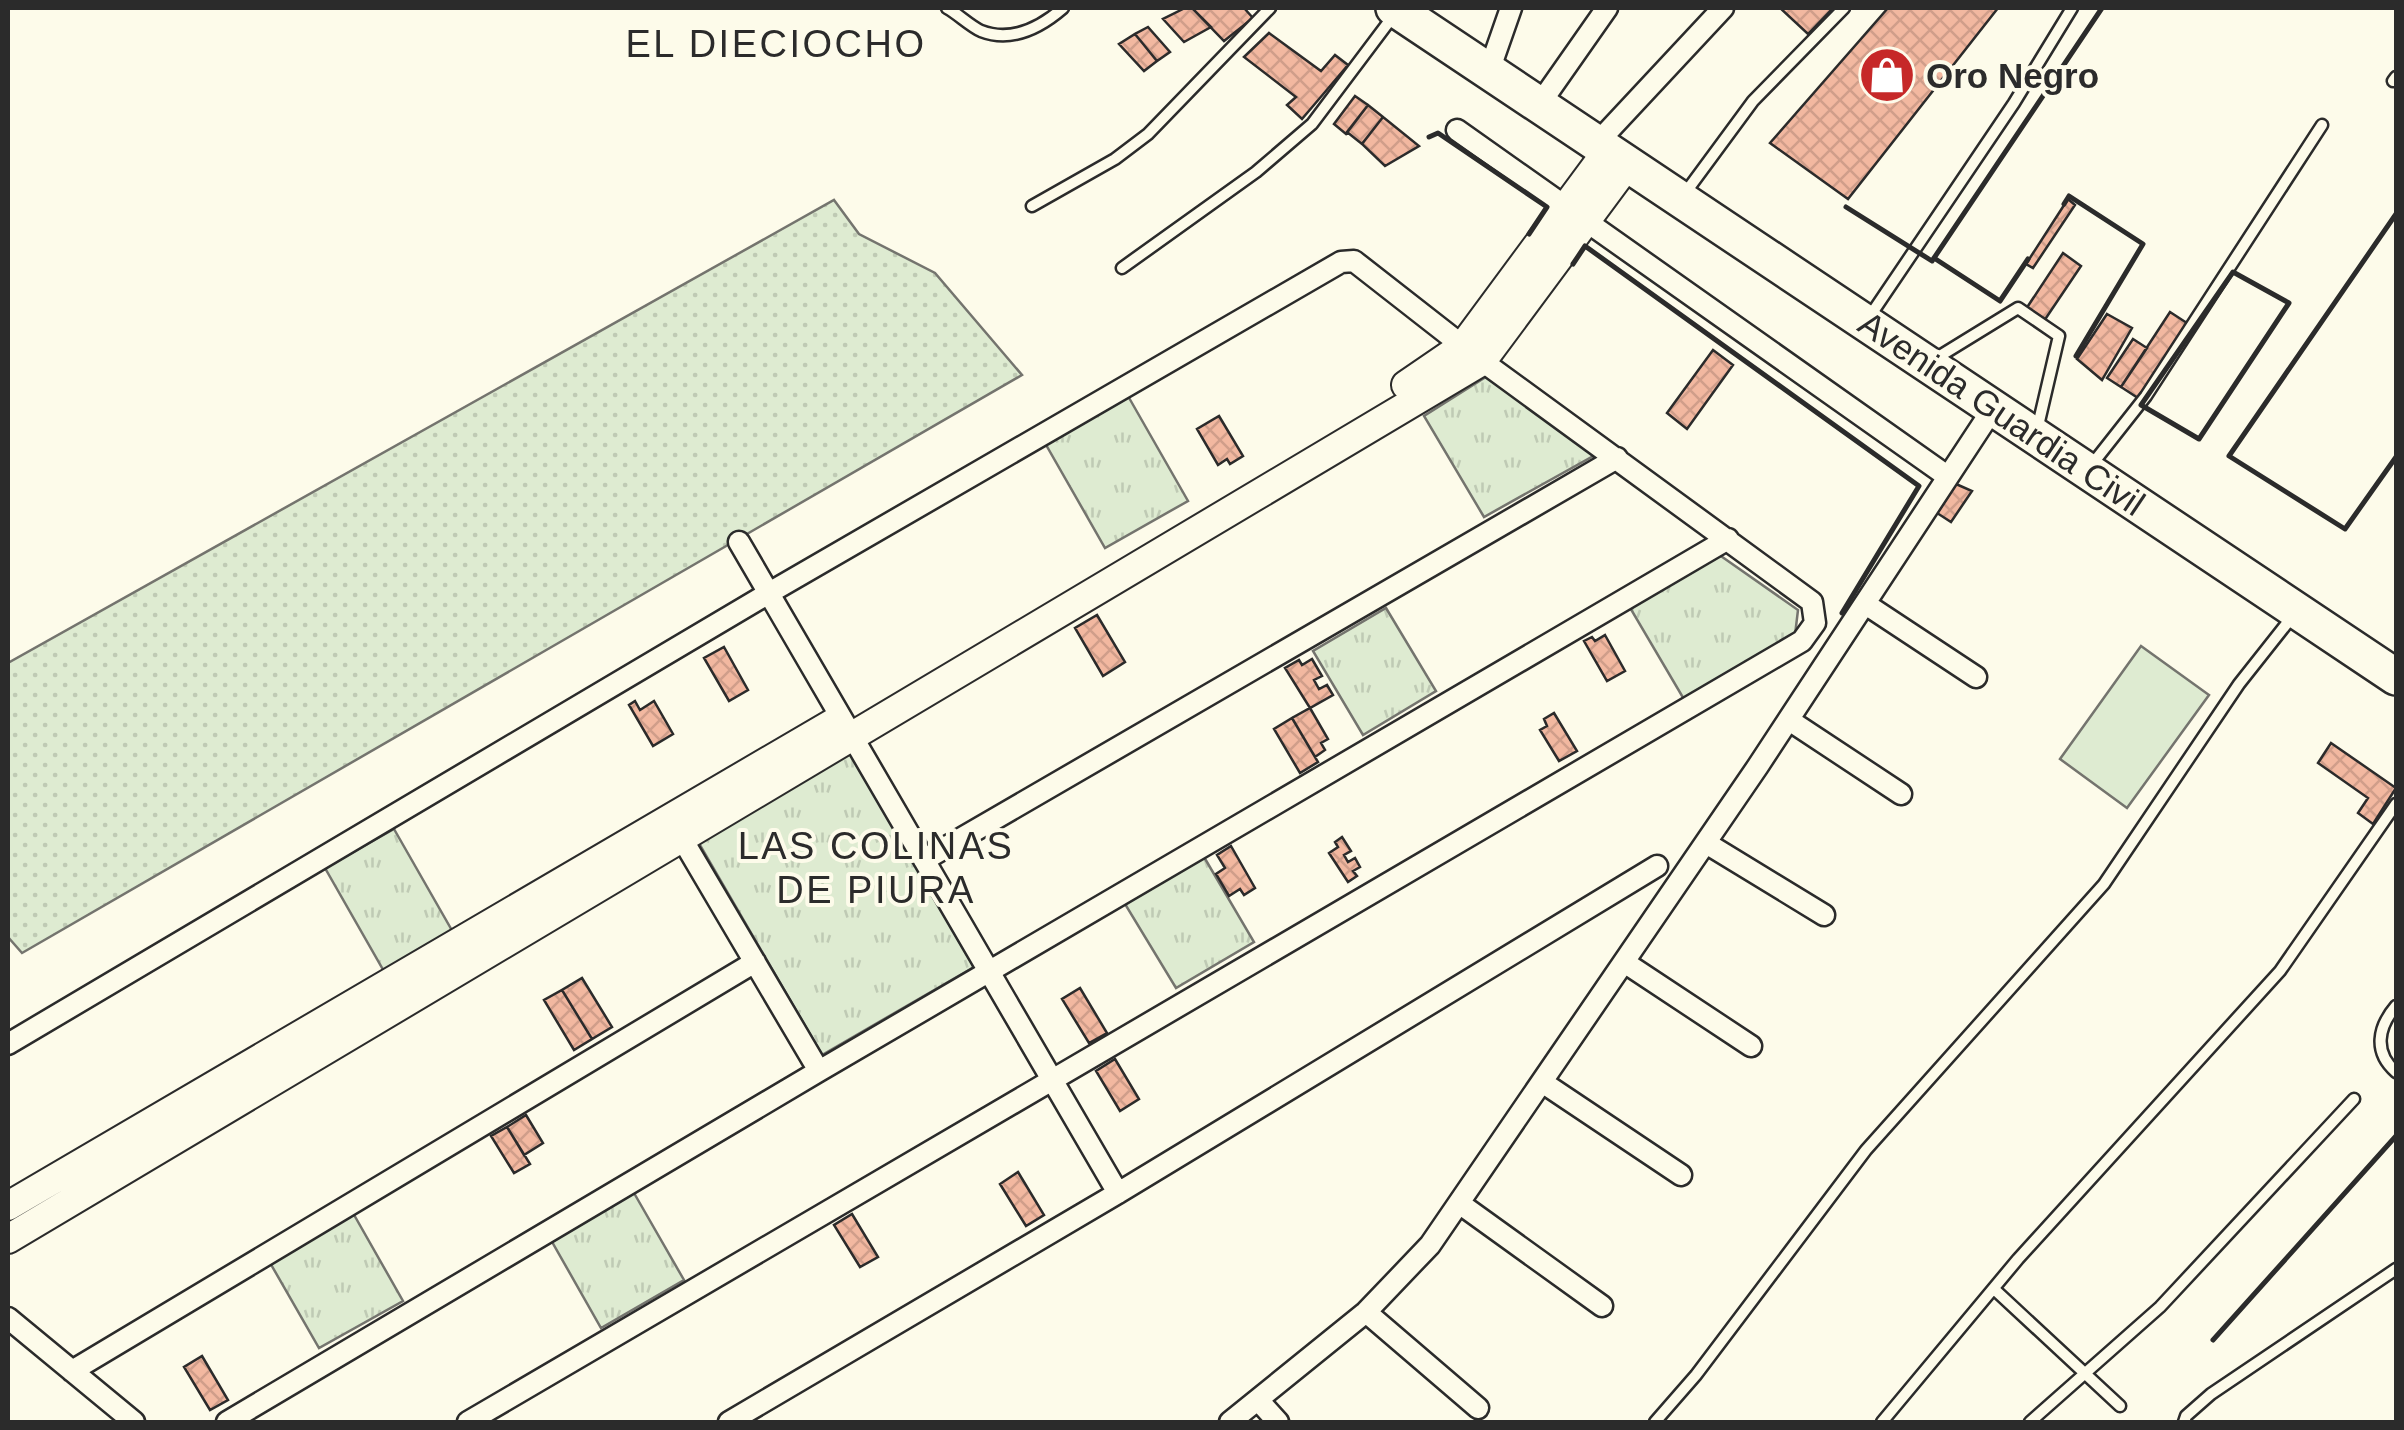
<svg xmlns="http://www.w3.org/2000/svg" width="2404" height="1430" font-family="Arial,sans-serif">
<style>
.grass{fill:url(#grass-dots);stroke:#74746e;stroke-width:2.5}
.park{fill:url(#park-tufts);stroke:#74746e;stroke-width:2.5}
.pitch{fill:#deebd1;stroke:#74746e;stroke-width:2.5}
.building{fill:url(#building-cross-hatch);stroke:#2b2b2b;stroke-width:2.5}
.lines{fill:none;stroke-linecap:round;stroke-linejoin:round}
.lane-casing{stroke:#2b2b2b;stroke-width:15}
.street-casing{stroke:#2b2b2b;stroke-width:25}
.secondary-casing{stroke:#2b2b2b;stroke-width:32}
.highway-casing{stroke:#2b2b2b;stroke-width:40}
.lane{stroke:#fdfbea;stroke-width:10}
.street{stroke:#fdfbea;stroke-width:20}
.secondary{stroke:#fdfbea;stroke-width:28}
.highway{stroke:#fdfbea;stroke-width:35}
.wall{stroke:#2b2b2b;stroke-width:5}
.labels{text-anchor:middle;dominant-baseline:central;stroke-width:8;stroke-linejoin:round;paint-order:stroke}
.poi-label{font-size:35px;font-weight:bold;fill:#2b2b2b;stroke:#fdfbea;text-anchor:start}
.street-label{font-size:35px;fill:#2b2b2b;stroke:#fdfbea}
.neighbourhood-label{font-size:38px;letter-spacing:2.5px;fill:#2b2b2b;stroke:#fdfbea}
</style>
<defs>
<pattern id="grass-dots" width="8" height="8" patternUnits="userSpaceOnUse" patternTransform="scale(2.5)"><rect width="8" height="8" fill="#deebd1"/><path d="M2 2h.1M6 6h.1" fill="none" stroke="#bfcab4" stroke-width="1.8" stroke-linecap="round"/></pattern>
<pattern id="park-tufts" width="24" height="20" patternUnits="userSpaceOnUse" patternTransform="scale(2.5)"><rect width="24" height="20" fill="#deebd1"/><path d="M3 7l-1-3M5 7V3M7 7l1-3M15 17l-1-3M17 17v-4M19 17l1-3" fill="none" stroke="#bfcab4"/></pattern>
<pattern id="building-cross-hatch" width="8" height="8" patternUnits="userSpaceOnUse" patternTransform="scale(2.5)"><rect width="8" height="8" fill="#f2b8a0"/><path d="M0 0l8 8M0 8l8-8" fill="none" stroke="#d09e8a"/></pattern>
</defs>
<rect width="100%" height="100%" fill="#fdfbea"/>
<!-- grass -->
<path class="grass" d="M 834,200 L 859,234 L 935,273 L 1022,375 L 22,953 L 8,937 L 8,663 Z"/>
<!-- park -->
<path class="park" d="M 1489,375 L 1595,455 L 1484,517 L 1424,416 Z
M 1128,396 L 1188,501 L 1105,548 L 1045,443 Z
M 1718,554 L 1798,610 L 1795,635 L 1685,701 L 1629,606 Z
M 1386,608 L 1436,691 L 1363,735 L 1313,651 Z
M 850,752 L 974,967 L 822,1055 L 697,840 Z
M 394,829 L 454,934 L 385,973 L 325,868 Z
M 1204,857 L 1254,942 L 1176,988 L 1125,904 Z
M 634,1193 L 684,1280 L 601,1328 L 551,1240 Z
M 353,1213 L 403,1301 L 319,1348 L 269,1261 Z"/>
<!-- pitch -->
<path class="pitch" d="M 2141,646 L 2209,695 L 2127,808 L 2060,759 Z"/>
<!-- building -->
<path class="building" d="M 1185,8 L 1192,8 L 1211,27 L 1184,42 L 1163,19 Z
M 1192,8 L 1244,8 L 1253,18 L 1224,41 Z
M 1780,8 L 1833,8 L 1808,34 Z
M 1888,8 L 1998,8 L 1848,199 L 1770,143 Z
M 1148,27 L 1170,52 L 1157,61 L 1135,34 Z
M 1269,33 L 1321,71 L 1335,55 L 1348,65 L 1302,119 L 1287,105 L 1296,97 L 1244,57 Z
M 1135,34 L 1157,61 L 1144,71 L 1119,44 Z
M 1355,96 L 1368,105 L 1346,134 L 1334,124 Z
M 1368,105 L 1383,117 L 1362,144 L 1347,132 Z
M 1383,117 L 1419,146 L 1385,166 L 1362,144 Z
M 2068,199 L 2075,205 L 2033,268 L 2026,264 Z
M 2063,253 L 2081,266 L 2044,321 L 2026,309 Z
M 2170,312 L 2187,323 L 2138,398 L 2121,387 Z
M 2107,314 L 2132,328 L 2102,380 L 2077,359 Z
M 2133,339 L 2147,348 L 2121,387 L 2107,378 Z
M 1713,350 L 1733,365 L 1687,429 L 1667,413 Z
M 1219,416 L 1243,456 L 1230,464 L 1227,459 L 1218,465 L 1197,429 Z
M 1956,484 L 1972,491 L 1951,522 L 1937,513 Z
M 1097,615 L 1125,662 L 1103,676 L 1075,628 Z
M 1605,635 L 1625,671 L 1607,681 L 1584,641 L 1592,637 L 1595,641 Z
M 724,647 L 748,690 L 729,701 L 704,658 Z
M 1312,659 L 1322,676 L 1314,680 L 1319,689 L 1327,685 L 1333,695 L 1310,708 L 1285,668 L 1299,660 L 1302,665 Z
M 635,701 L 640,710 L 654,701 L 673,734 L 653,746 L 629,705 Z
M 1310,708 L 1328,739 L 1321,743 L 1325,750 L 1315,757 L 1292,718 Z
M 1554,713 L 1577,751 L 1559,761 L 1540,730 L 1547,726 L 1544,719 Z
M 1292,718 L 1318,762 L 1300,773 L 1274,729 Z
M 2331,743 L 2396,788 L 2373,824 L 2358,813 L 2368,798 L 2318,763 Z
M 1342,837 L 1351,851 L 1344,855 L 1348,862 L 1355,858 L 1360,867 L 1353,871 L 1357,876 L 1348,882 L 1329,853 L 1338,847 L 1335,842 Z
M 1231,846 L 1255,888 L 1244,895 L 1240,889 L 1229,896 L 1216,874 L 1225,868 L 1217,855 Z
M 582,978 L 612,1027 L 592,1039 L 562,990 Z
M 1080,988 L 1107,1033 L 1089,1043 L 1062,999 Z
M 562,990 L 592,1039 L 574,1050 L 544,1000 Z
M 1115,1059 L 1139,1099 L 1120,1111 L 1096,1071 Z
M 526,1115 L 543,1143 L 524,1155 L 507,1127 Z
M 507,1127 L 530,1164 L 514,1173 L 491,1136 Z
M 1018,1172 L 1044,1215 L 1026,1226 L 1000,1184 Z
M 852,1214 L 878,1257 L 860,1267 L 834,1225 Z
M 202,1356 L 228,1400 L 210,1410 L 184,1367 Z"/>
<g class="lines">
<!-- lane casing -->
<g class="lane-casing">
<path id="lane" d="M 947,8 C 958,14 970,26 981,31 C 1012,43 1041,27 1063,8
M 2393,81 L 2396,77
M 1683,196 L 1753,101 L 1844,8
M 1032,206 L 1115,159 L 1148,134 L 1270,8
M 1122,268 L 1256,172 L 1312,124 L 1394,15
M 1870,316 L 2014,103 L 2072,8
M 1935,359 L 2018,308 L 2059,336 L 2037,430
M 2090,467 L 2146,396 L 2322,125
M 2396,1006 C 2378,1027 2373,1052 2396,1072
M 1994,1289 L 2120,1406
M 1655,1422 L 1696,1375 L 1866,1150 L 2104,884 L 2239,684 L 2292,617
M 1882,1422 L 2018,1259 L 2280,971 L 2396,804
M 2030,1422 L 2160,1307 L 2354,1099
M 2184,1422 L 2186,1416 L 2211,1394 L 2396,1269"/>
</g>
<!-- street casing -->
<g class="street-casing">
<path id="street" d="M 1489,71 L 1511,8
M 1539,105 L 1607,8
M 1457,130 L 1947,476
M 1597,143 L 1723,8
M 739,542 L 1118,1193
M 1867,605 L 1976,677
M 1789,720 L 1901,794
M 681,837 L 819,1071
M 1706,843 L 1824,915
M 924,860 L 1617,458
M 1624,962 L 1751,1046
M 8,1044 L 769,593 L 1341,262 L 1354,261 L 1482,361 L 1812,602 L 1815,623 L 1802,641 L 468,1422
M 1542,1082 L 1681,1175
M 1459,1203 L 1602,1306
M 1366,1312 L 1478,1408
M 8,1318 L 134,1422
M 72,1371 L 755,962
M 1258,1400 L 1278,1422
M 227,1422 L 819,1071 L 1728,539
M 729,1422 L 1118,1193 L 1657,866
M 1230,1422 L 1366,1312 L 1430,1245 L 1758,766 L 1994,407"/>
</g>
<!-- secondary casing -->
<g class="secondary-casing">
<path id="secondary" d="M 1406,385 L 1463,346 L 1608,150
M 8,1206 L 835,722
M 8,1239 L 1482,361 L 1628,164"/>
</g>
<!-- highway casing -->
<g class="highway-casing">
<path id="highway" d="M 1394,8 L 2396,677"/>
</g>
<!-- lane -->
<use href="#lane" class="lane"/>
<!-- street -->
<use href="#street" class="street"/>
<!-- secondary -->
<use href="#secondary" class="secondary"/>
<!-- highway -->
<use href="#highway" class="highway"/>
<!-- wall -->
<path class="wall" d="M 1429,137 L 1438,133 L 1547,207 L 1529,234
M 2064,204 L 2069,196 L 2143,244 L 2076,356
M 1846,207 L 1932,261 L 2102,8
M 2396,214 L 2229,456 L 2345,529 L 2396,457
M 1934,258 L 2000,301 L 2028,259
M 1573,264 L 1585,246 L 1919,486 L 1842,613
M 2233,272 L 2289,303 L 2199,439 L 2141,405 Z
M 2213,1340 L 2396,1136"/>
</g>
<!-- icons -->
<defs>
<g id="shop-disc" transform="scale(2.875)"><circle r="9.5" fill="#c62828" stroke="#fdfbea"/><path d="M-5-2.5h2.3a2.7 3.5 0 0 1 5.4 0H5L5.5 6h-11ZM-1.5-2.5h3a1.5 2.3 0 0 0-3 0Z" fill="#fff"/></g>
</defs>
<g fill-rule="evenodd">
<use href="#shop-disc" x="1887" y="75"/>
</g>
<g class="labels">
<!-- poi labels -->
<g class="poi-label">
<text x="1926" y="75">Oro Negro</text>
</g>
<!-- street labels -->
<g class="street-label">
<text transform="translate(2002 413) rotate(34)">Avenida Guardia Civil</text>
</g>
<!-- neighbourhood labels -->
<g class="neighbourhood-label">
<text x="776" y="44">EL DIECIOCHO</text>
<text x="876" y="846">LAS COLINAS<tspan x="876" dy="44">DE PIURA</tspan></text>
</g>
</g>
<!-- border -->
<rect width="2404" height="1430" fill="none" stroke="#2b2b2b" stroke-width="20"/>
</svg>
